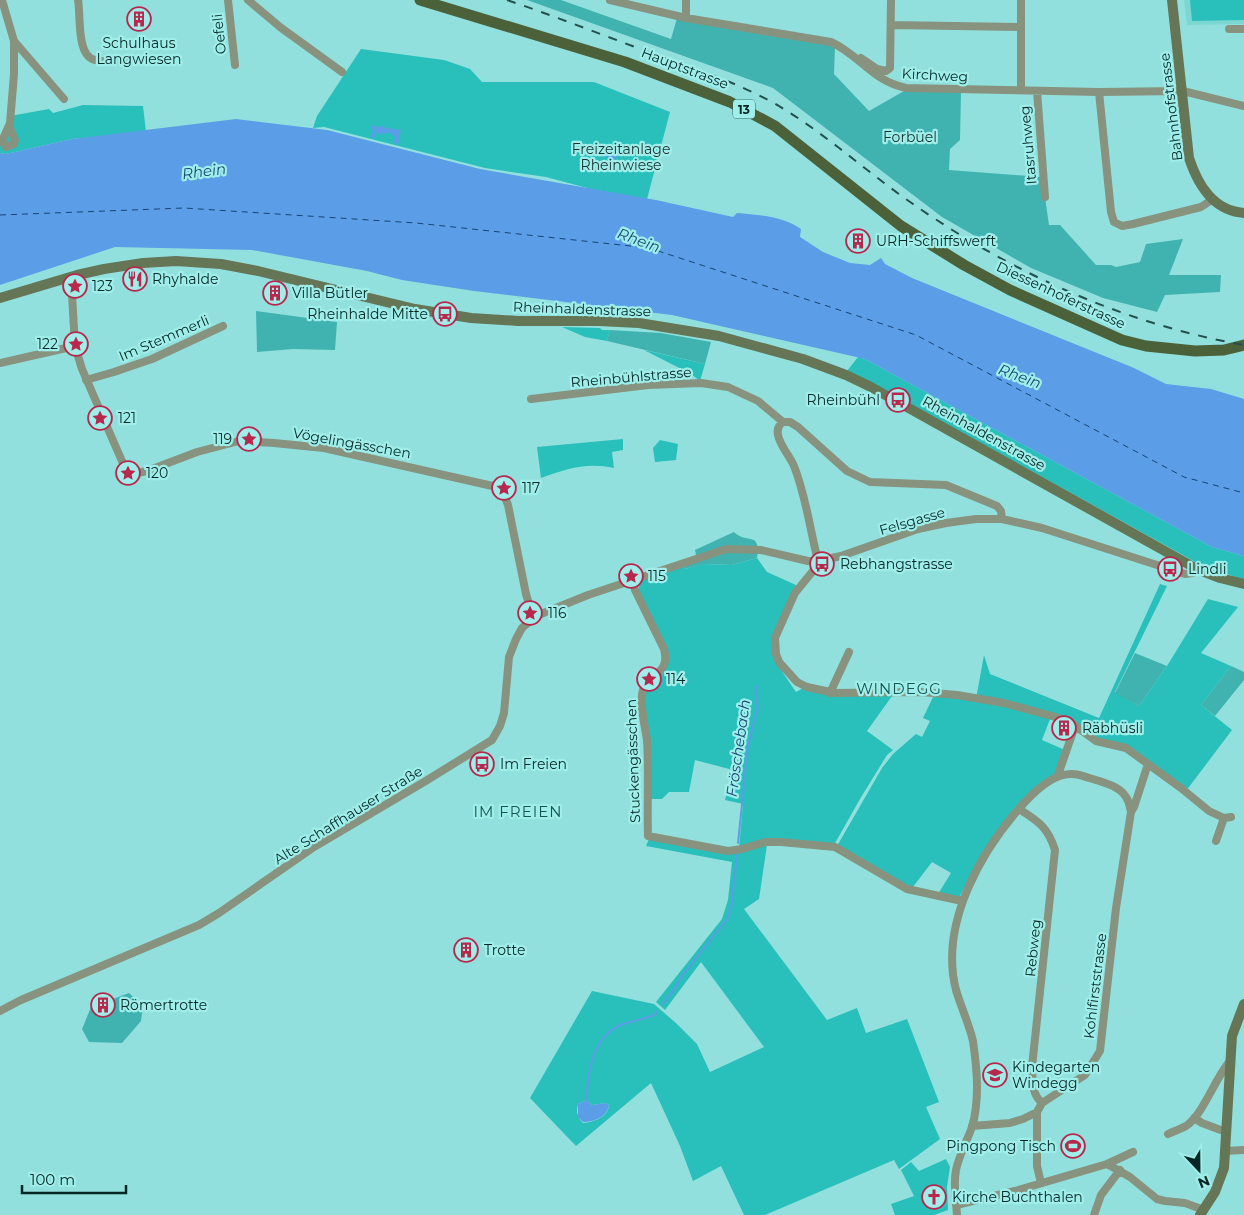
<svg xmlns="http://www.w3.org/2000/svg" width="1244" height="1215" font-family="Montserrat,sans-serif">
<style>
.built{fill:#7cd7d3}
.green{fill:#29bfbb;fill-rule:evenodd}
.forest{fill:#40b3b0}
.water{fill:#5b9de6}
.lines{fill:none;stroke-linecap:round;stroke-linejoin:round}
.stream{stroke:#5b9de6;stroke-width:2}
.ferry{stroke:#174574;stroke-width:1;stroke-dasharray:6 5;stroke-linecap:butt}
.street{stroke:#87937e;stroke-width:8}
.secondary{stroke:#647656;stroke-width:10}
.primary{stroke:#4b613a;stroke-width:11}
.rail{stroke:#23504e;stroke-width:2;stroke-dasharray:9 9;stroke-linecap:butt}
.labels{text-anchor:middle;dominant-baseline:central;stroke-width:4.5;stroke-linejoin:round;paint-order:stroke}
.shield{fill:#9feeea;stroke:#326361;stroke-width:1}
.shield-label{font-size:12px;font-weight:bold;fill:#042726}
.street-label{font-size:14px;fill:#042726;stroke:#9feeea}
.poi-label{font-size:14px;fill:#042726;stroke:#9feeea;text-anchor:start}
.park-label{font-size:14px;fill:#183231;stroke:#9feeea}
.water-label{font-size:15px;font-style:italic;fill:#174574;stroke:#9feeea}
.neighbourhood-label{font-size:15px;letter-spacing:1px;fill:#175654;stroke:#9feeea}
</style>
<rect width="100%" height="100%" fill="#92e0dd"/>
<!-- built -->
<path class="built" d="M 1184,0 L 1244,0 L 1244,24 L 1187,25 Z"/>
<!-- green -->
<path class="green" d="M 1190,0 L 1244,0 L 1244,20 L 1192,21 Z
M 361,49 L 444,60 L 470,69 L 482,82 L 594,82 L 670,112 L 647,199 L 591,189 L 546,177 L 485,168 L 324,127 L 313,128 L 317,116 Z
M 83,105 L 143,106 L 146,132 L 72,139 L 6,154 L 0,153 L 0,143 L 10,116 L 49,109 L 53,113 Z
M 562,327 L 600,328 L 602,330 L 610,330 L 607,341 L 585,337 Z
M 644,350 L 705,364 L 700,381 L 691,374 Z
M 858,357 L 865,359 L 1212,547 L 1244,556 L 1244,580 L 1199,564 L 891,393 L 847,371 Z
M 623,439 L 623,450 L 612,452 L 614,468 C 587,462 566,469 541,478 L 537,447 Z
M 660,440 L 678,444 L 676,460 L 655,462 L 653,448 Z
M 757,558 L 767,572 L 796,585 L 772,642 L 777,664 L 796,692 L 805,687 L 892,696 L 867,731 L 893,750 L 887,755 L 860,799 L 834,845 L 784,840 L 739,848 L 743,804 L 725,800 L 733,770 L 695,760 L 689,792 L 669,792 L 662,799 L 650,799 L 645,693 L 648,686 L 669,658 L 639,594 L 639,585 L 643,579 L 683,565 L 685,569 L 703,564 L 732,565 Z
M 1160,584 L 1167,586 L 1115,692 L 1139,706 L 1167,666 L 1208,599 L 1238,607 L 1201,653 L 1231,666 L 1201,705 L 1232,730 L 1186,791 L 1131,748 L 1102,741 L 1052,714 L 1042,740 L 1065,750 L 1057,773 C 1012,795 982,856 959,898 L 938,894 L 951,873 L 932,862 L 913,887 L 906,885 L 837,846 L 882,768 L 893,754 L 916,734 L 922,737 L 930,721 L 923,718 L 934,695 L 976,699 L 984,655 L 990,674 L 1099,718 Z
M 649,839 L 733,854 L 767,845 L 759,899 L 744,909 L 827,1020 L 857,1008 L 866,1033 L 907,1019 L 939,1102 L 926,1107 L 940,1139 L 899,1169 L 894,1160 L 765,1215 L 744,1215 L 721,1166 L 693,1181 L 680,1146 L 651,1083 L 576,1146 L 530,1098 L 592,991 L 654,1004 L 677,1024 L 697,1044 L 710,1072 L 764,1047 L 701,962 L 665,1010 L 656,1002 L 722,919 L 728,900 L 732,862 L 646,846 ZM 586,1100 L 592,1105 L 606,1103 L 609,1105 C 608,1117 594,1122 583,1123 C 577,1117 576,1112 578,1104 Z
M 946,1159 L 950,1167 L 947,1187 L 948,1210 L 934,1215 L 895,1215 L 891,1204 L 914,1196 L 901,1170 L 911,1162 L 919,1171 Z"/>
<!-- forest -->
<path class="forest" d="M 527,0 L 561,0 L 671,39 L 677,18 L 835,46 L 834,74 L 869,111 L 904,91 L 961,92 L 960,140 L 950,149 L 949,170 L 1042,177 L 1049,225 L 1060,225 L 1096,265 L 1111,265 L 1116,267 L 1140,262 L 1146,244 L 1183,239 L 1169,275 L 1221,275 L 1220,292 L 1165,295 L 1157,312 L 1103,298 L 1031,268 L 942,217 L 773,88 Z
M 256,311 L 337,322 L 335,350 L 293,349 L 257,352 Z
M 610,330 L 661,333 L 711,342 L 705,364 L 607,341 Z
M 734,532 C 747,545 761,530 757,558 L 732,565 L 704,564 L 685,569 L 683,565 L 697,560 L 695,550 Z
M 1135,653 L 1167,666 L 1139,706 L 1115,693 Z
M 1231,666 L 1244,672 L 1244,680 L 1215,716 L 1201,705 Z
M 129,993 L 143,1006 L 141,1021 L 122,1043 L 89,1042 L 82,1029 L 91,1007 Z"/>
<!-- water -->
<path class="water" d="M 236,119 L 327,130 L 480,169 L 656,200 L 733,217 L 737,213 C 758,215 783,216 801,229 L 800,237 L 823,252 L 850,263 L 870,265 L 881,258 L 885,264 L 912,278 L 1134,368 L 1166,384 L 1211,389 L 1244,399 L 1244,556 L 1212,547 L 865,359 L 672,315 L 474,291 L 402,280 L 367,271 L 252,250 L 115,247 L 0,285 L 0,153 L 6,154 L 72,139 Z
M 371,125 L 378,127 L 382,126 L 386,128 L 401,130 L 398,145 L 394,143 L 395,137 L 390,133 L 381,134 L 377,132 L 374,138 L 370,137 L 374,131 L 371,130 Z
M 603,148 C 610,147 613,151 617,156 L 615,161 C 608,160 603,156 603,148 Z
M 586,1100 L 592,1105 L 606,1103 L 609,1105 C 607,1117 594,1122 583,1122 L 578,1117 L 578,1104 Z"/>
<g class="lines">
<!-- stream -->
<path class="stream" d="M 738,843 L 748,746 L 758,708 L 756,686
M 663,1004 L 673,991 L 682,976 L 728,918 L 732,903 L 737,855
M 586,1100 C 588,1073 593,1034 623,1024 C 633,1021 644,1019 654,1015 L 657,1012"/>
<!-- ferry -->
<path class="ferry" d="M 0,215 L 184,208 L 416,223 L 649,248 L 916,335 L 1184,477 L 1244,493"/>
<!-- street -->
<path class="street" d="M 2,0 L 14,41 L 14,74 L 10,123 L 2,141 L 6,147 L 14,144 L 15,140 L 9,126
M 78,0 C 81,15 76,56 95,60 C 104,63 116,60 126,60
M 228,0 L 235,65
M 248,0 L 280,27 L 342,72
M 610,0 L 686,18 L 831,42 C 860,55 872,81 906,88 L 1099,92 L 1183,91 L 1244,106
M 686,0 L 686,18
M 891,25 L 1021,27
M 1229,29 L 1244,29
M 14,41 L 64,99
M 861,58 L 877,69 L 886,71 L 890,68 L 891,0
M 1021,90 L 1021,0
M 1037,91 L 1045,197
M 1099,92 L 1111,212 L 1114,222 L 1122,226 L 1133,224 L 1201,207 L 1213,199
M 71,277 L 75,346 L 82,369 L 128,475 L 147,471 L 197,452 L 239,441 L 274,443 L 324,448 L 497,487 L 503,492 L 508,505 L 526,594 L 529,604 L 536,616
M 0,363 L 75,346
M 86,380 L 114,372 L 152,359 L 223,326
M 531,399 L 648,385 L 701,383 L 728,387 L 758,401 L 783,422
M 1002,519 L 1001,511 L 997,506 L 946,485 L 870,482 L 847,471 L 798,427 L 790,422 L 783,422 C 768,432 789,454 794,466 C 806,496 810,530 818,561 L 817,566 L 795,593 L 775,638 L 776,654 L 779,662 L 797,682 L 807,687 L 835,693 L 921,692 L 957,695 L 1004,703 L 1052,716 L 1070,722 L 1096,741 L 1126,748 L 1181,788 L 1209,811 L 1224,818 L 1231,817
M 633,581 L 635,590 L 664,649 C 671,675 648,673 643,690 C 639,703 645,726 647,740 C 649,772 647,804 648,836 L 728,851 L 742,849 L 765,842 L 781,842 L 835,847 L 907,889 L 962,901
M 830,693 L 849,652
M 1058,775 L 1075,726
M 1019,809 C 1038,821 1048,827 1055,850 L 1032,1067 C 1033,1081 1031,1093 1042,1103
M 1131,812 L 1134,807 L 1148,764
M 1216,841 L 1224,818
M 0,1011 L 21,1000 L 199,925 L 219,913 L 314,847 L 424,782 L 492,740 L 500,726 L 504,713 L 509,657 L 516,639 L 522,628 L 536,616 L 588,595 L 726,549 L 761,550 L 808,561 L 818,561 L 841,556 L 918,529 L 946,523 L 976,519 L 1002,519 L 1042,528 L 1185,574 L 1193,573 L 1197,569
M 1037,1112 L 1037,1166 L 1041,1183
M 1194,1118 L 1202,1123 L 1226,1132
M 1168,1134 C 1174,1131 1181,1129 1186,1126 C 1203,1115 1215,1078 1230,1061
M 1225,1151 L 1244,1150
M 1107,1164 L 1130,1177 L 1157,1199 L 1165,1201 L 1185,1203 L 1204,1210
M 956,1205 L 1015,1191 L 1107,1164 L 1133,1152
M 957,1215 C 956,1200 953,1185 956,1170 C 959,1155 967,1141 972,1127 C 976,1114 977,1099 977,1086 C 977,1072 975,1055 973,1041 C 969,1024 961,1007 956,990 C 939,924 981,850 1025,802 C 1040,786 1060,768 1083,776 C 1097,781 1118,784 1126,797 C 1129,801 1130,807 1131,812 L 1116,908 L 1100,1051 L 1085,1075 L 1042,1103 L 1037,1112 L 1023,1119 L 1010,1123 L 972,1126
M 1094,1215 L 1101,1195 L 1120,1170"/>
<!-- secondary -->
<path class="secondary" d="M 1172,0 L 1189,158 C 1198,185 1213,211 1244,213
M 0,298 L 77,275 L 104,269 L 143,263 L 176,261 L 221,264 L 258,271 L 415,309 L 471,318 L 518,321 L 599,321 L 639,323 L 719,336 L 803,359 L 846,375 L 871,387 L 1197,569 L 1220,578 L 1244,584
M 1200,1215 L 1215,1192 L 1224,1168 L 1232,1036 L 1244,1004"/>
<!-- primary -->
<path class="primary" d="M 420,0 L 625,62 L 730,102 L 775,126 L 901,226 L 964,265 L 1010,290 L 1122,340 L 1146,346 L 1195,351 L 1224,350 L 1244,345"/>
<!-- rail -->
<path class="rail" d="M 507,0 C 557,17 605,36 654,54 C 694,68 735,82 772,102 C 823,131 865,171 913,204 C 1012,273 1125,324 1244,345"/>
</g>
<!-- icons -->
<defs>
<g id="building-ring" transform="scale(1.25)"><circle r="9.5" fill="#9feeea" stroke="#b8274c" stroke-width="1.5"/><path d="M-4-6H4V6H1V3H-1V6H-4ZM-2.5-4.3h1.7v1.8h-1.7ZM.8-4.3h1.7v1.8H.8ZM-2.5-1h1.7V.8h-1.7ZM.8-1h1.7V.8H.8Z" fill="#b8274c"/></g>
<g id="restaurant-ring" transform="scale(1.25)"><circle r="9.5" fill="#9feeea" stroke="#b8274c" stroke-width="1.5"/><path d="M-5-6h1v4h1v-4h1v4h1v-4h1v5L-1.5 .5V6h-2V.5L-5-1ZM5-6V6H3V1.5H1.5Q1.5-4 5-6Z" fill="#b8274c"/></g>
<g id="sight-ring" transform="scale(1.25)"><circle r="9.5" fill="#9feeea" stroke="#b8274c" stroke-width="1.5"/><path d="M0-6L1.8-2.2L6-1.7L2.9 1.2L3.7 5.4L0 3.3L-3.7 5.4L-2.9 1.2L-6-1.7L-1.8-2.2Z" fill="#b8274c"/></g>
<g id="bus-ring" transform="scale(1.25)"><circle r="9.5" fill="#9feeea" stroke="#b8274c" stroke-width="1.5"/><path d="M-5-6H5V4H4V6H2V4H-2V6H-4V4H-5ZM-3.5-4V0h7V-4ZM-3.5 1.2v1.5H-2V1.2ZM2 1.2v1.5H3.5V1.2Z" fill="#b8274c"/></g>
<g id="school-ring" transform="scale(1.25)"><circle r="9.5" fill="#9feeea" stroke="#b8274c" stroke-width="1.5"/><path d="M0-5L7-2L0 1L-7-2ZM-4 1L0 2.5L4 1V4Q0 6-4 4Z" fill="#b8274c"/></g>
<g id="stadium-ring" transform="scale(1.25)"><circle r="9.5" fill="#9feeea" stroke="#b8274c" stroke-width="1.5"/><path d="M0-5a6.5 5 0 1 0 0 10a6.5 5 0 1 0 0-10ZM-3.5-1.8h7v3.6h-7Z" fill="#b8274c"/></g>
<g id="church-ring" transform="scale(1.25)"><circle r="9.5" fill="#9feeea" stroke="#b8274c" stroke-width="1.5"/><path d="M-1.2-6h2.4v3.5h3.3v2.4h-3.3V6h-2.4V-.1h-3.3v-2.4h3.3Z" fill="#b8274c"/></g>
</defs>
<g fill-rule="evenodd">
<use href="#building-ring" x="139" y="19"/>
<use href="#building-ring" x="858" y="241"/>
<use href="#restaurant-ring" x="135" y="279"/>
<use href="#sight-ring" x="75" y="286"/>
<use href="#building-ring" x="275" y="293"/>
<use href="#bus-ring" x="445" y="314"/>
<use href="#sight-ring" x="76" y="344"/>
<use href="#bus-ring" x="898" y="400"/>
<use href="#sight-ring" x="100" y="418"/>
<use href="#sight-ring" x="249" y="439"/>
<use href="#sight-ring" x="128" y="473"/>
<use href="#sight-ring" x="504" y="488"/>
<use href="#bus-ring" x="822" y="564"/>
<use href="#bus-ring" x="1170" y="569"/>
<use href="#sight-ring" x="631" y="576"/>
<use href="#sight-ring" x="530" y="613"/>
<use href="#sight-ring" x="649" y="679"/>
<use href="#building-ring" x="1064" y="728"/>
<use href="#bus-ring" x="482" y="764"/>
<use href="#building-ring" x="466" y="950"/>
<use href="#building-ring" x="103" y="1005"/>
<use href="#school-ring" x="995" y="1075"/>
<use href="#stadium-ring" x="1073" y="1146"/>
<use href="#church-ring" x="934" y="1197"/>
</g>
<g class="labels">
<!-- shield labels -->
<rect class="shield" x="733" y="99.5" width="22" height="19" rx="4"/>
<g class="shield-label">
<text x="744" y="109">13</text>
</g>
<!-- street labels -->
<g class="street-label">
<text transform="translate(219 34) rotate(-96)">Oefeli</text>
<text transform="translate(685 68) rotate(21)">Hauptstrasse</text>
<text transform="translate(935 75) rotate(3)">Kirchweg</text>
<text transform="translate(1171 107) rotate(-97)">Bahnhofstrasse</text>
<text transform="translate(1028 145) rotate(-95)">Itasruhweg</text>
<text transform="translate(1061 295) rotate(25)">Diessenhoferstrasse</text>
<text transform="translate(582 309) rotate(2)">Rheinhaldenstrasse</text>
<text transform="translate(164 338) rotate(-23)">Im Stemmerli</text>
<text transform="translate(631 377) rotate(-5)">Rheinbühlstrasse</text>
<text transform="translate(984 433) rotate(29)">Rheinhaldenstrasse</text>
<text transform="translate(352 443) rotate(10)">Vögelingässchen</text>
<text transform="translate(912 521) rotate(-16)">Felsgasse</text>
<text transform="translate(633 761) rotate(-92)">Stuckengässchen</text>
<text transform="translate(348 815) rotate(-32)">Alte Schaffhauser Straße</text>
<text transform="translate(1033 948) rotate(-84)">Rebweg</text>
<text transform="translate(1095 986) rotate(-83)">Kohlfirststrasse</text>
</g>
<!-- poi labels -->
<g class="poi-label">
<text x="139" y="43" text-anchor="middle">Schulhaus<tspan x="139" dy="16">Langwiesen</tspan></text>
<text x="876" y="241">URH-Schiffswerft</text>
<text x="152" y="279">Rhyhalde</text>
<text x="92" y="286">123</text>
<text x="292" y="293">Villa Bütler</text>
<text x="428" y="314" text-anchor="end">Rheinhalde Mitte</text>
<text x="58" y="344" text-anchor="end">122</text>
<text x="880" y="400" text-anchor="end">Rheinbühl</text>
<text x="118" y="418">121</text>
<text x="232" y="439" text-anchor="end">119</text>
<text x="146" y="473">120</text>
<text x="522" y="488">117</text>
<text x="840" y="564">Rebhangstrasse</text>
<text x="1188" y="569">Lindli</text>
<text x="648" y="576">115</text>
<text x="548" y="613">116</text>
<text x="666" y="679">114</text>
<text x="1082" y="728">Räbhüsli</text>
<text x="500" y="764">Im Freien</text>
<text x="484" y="950">Trotte</text>
<text x="120" y="1005">Römertrotte</text>
<text x="1012" y="1067">Kindegarten<tspan x="1012" dy="16">Windegg</tspan></text>
<text x="1056" y="1146" text-anchor="end">Pingpong Tisch</text>
<text x="952" y="1197">Kirche Buchthalen</text>
</g>
<!-- park labels -->
<g class="park-label">
<text x="910" y="137">Forbüel</text>
<text x="621" y="149">Freizeitanlage<tspan x="621" dy="16">Rheinwiese</tspan></text>
</g>
<!-- water labels -->
<g class="water-label">
<text transform="translate(204 171) rotate(-7)">Rhein</text>
<text transform="translate(639 240) rotate(20)">Rhein</text>
<text transform="translate(1020 376) rotate(20)">Rhein</text>
<text transform="translate(738 748) rotate(-82)">Fröschebach</text>
</g>
<!-- neighbourhood labels -->
<g class="neighbourhood-label">
<text x="899" y="688">WINDEGG</text>
<text x="518" y="811">IM FREIEN</text>
</g>
</g>
<!-- north arrow -->
<g transform="translate(1199 1170) rotate(158)" stroke="#9feeea" stroke-width="4" paint-order="stroke">
<path d="M0-4L9 19L0 12L-9 19Z" fill="#042726"/>
<text y="-8" font-size="14" font-weight="bold" text-anchor="middle" fill="#042726">N</text>
</g>
<!-- scale -->
<path d="M22 1185v8h104v-8" fill="none" stroke="#042726" stroke-width="2.5"/>
<text x="30" y="1185" font-size="15" fill="#042726" stroke="#9feeea" stroke-width="4" paint-order="stroke">100 m</text>
</svg>
